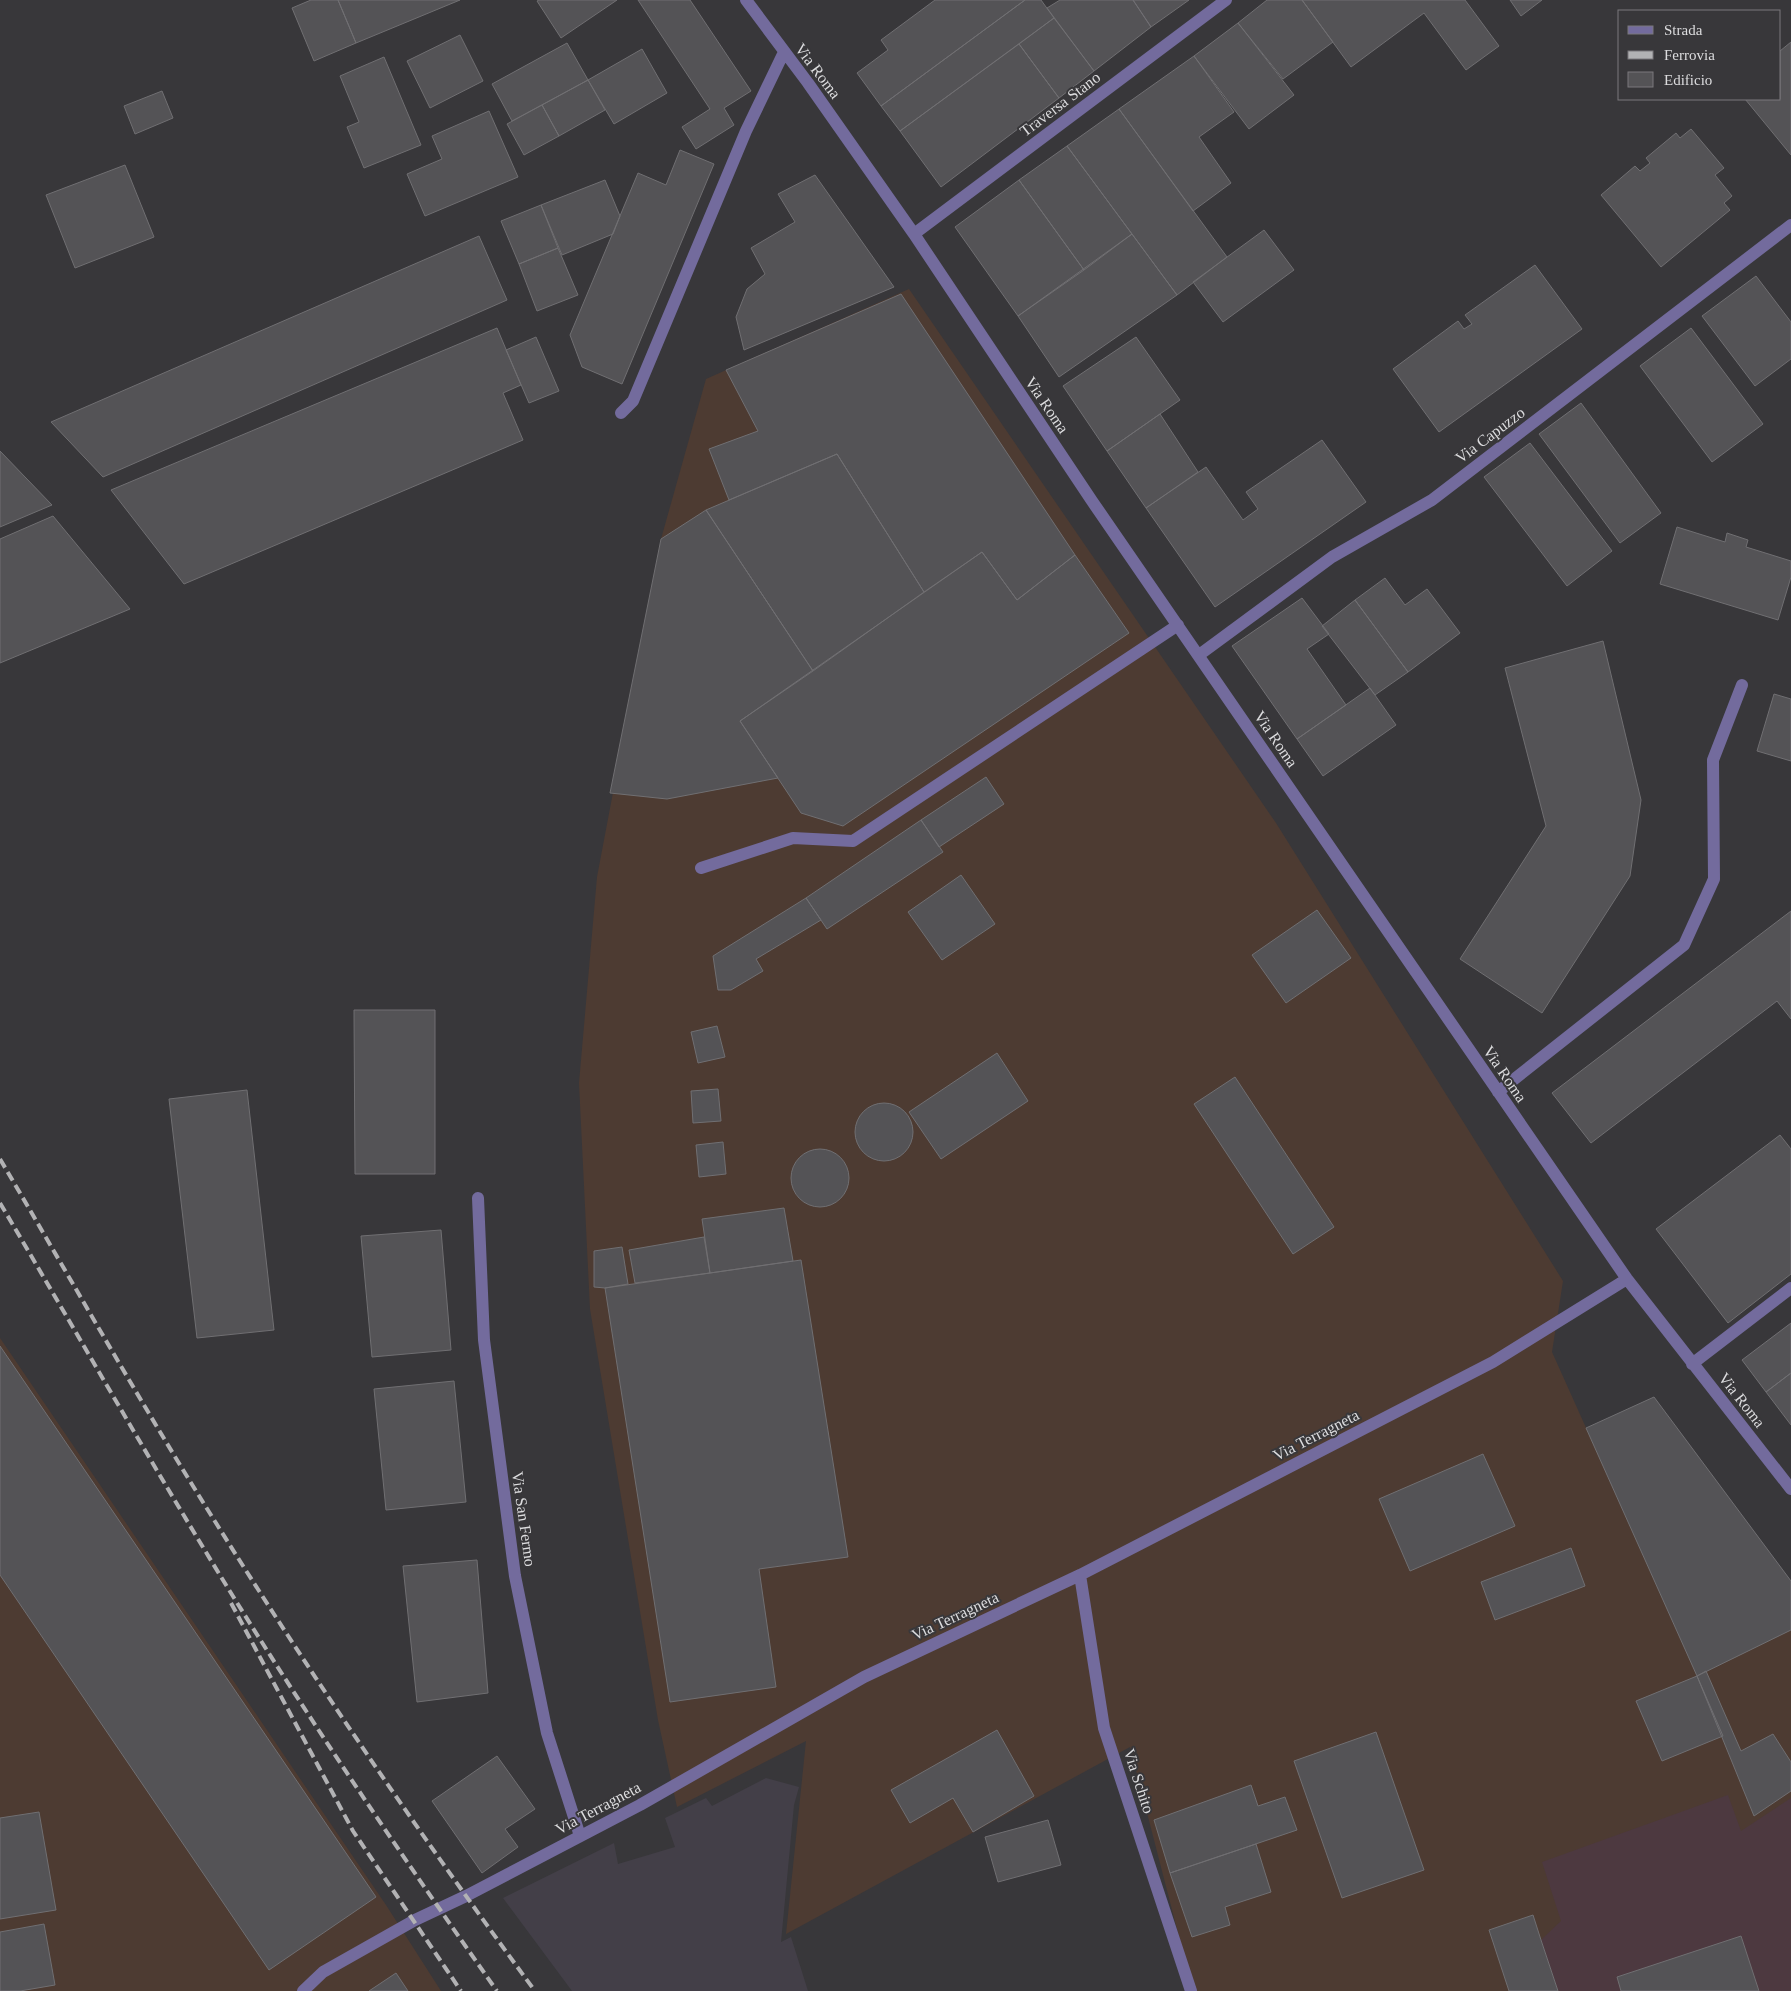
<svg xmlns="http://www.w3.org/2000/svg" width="1791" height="1991" font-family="Georgia,serif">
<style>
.commercial{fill:#4d3b32}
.industrial{fill:#4d3940}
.built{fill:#433f48}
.building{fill:#545356;stroke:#706f72}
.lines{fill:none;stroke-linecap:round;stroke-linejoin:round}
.minor{stroke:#736b9d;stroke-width:12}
.rail{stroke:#b2b2b4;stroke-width:4;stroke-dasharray:10 5;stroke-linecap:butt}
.labels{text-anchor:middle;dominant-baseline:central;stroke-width:4;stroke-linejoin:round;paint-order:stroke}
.street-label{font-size:16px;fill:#dcdcde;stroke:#38373a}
</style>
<rect width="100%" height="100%" fill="#38373a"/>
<!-- commercial -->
<path class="commercial" d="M 909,289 L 1276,823 L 1563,1281 L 1552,1352 L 1697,1675 L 1791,1630 L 1791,1991 L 1193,1991 L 1130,1747 L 786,1934 L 806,1741 L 677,1807 L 658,1720 L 590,1309 L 579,1083 L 597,877 L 661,539 L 706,379 Z
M 0,1338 L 386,1905 L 441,1991 L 0,1991 Z"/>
<!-- industrial -->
<path class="industrial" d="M 1728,1795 L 1741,1831 L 1791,1798 L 1791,1991 L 1558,1991 L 1541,1940 L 1561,1921 L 1542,1862 Z"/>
<!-- built -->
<path class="built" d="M 766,1778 L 799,1787 L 794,1805 L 781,1942 L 791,1937 L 808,1991 L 572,1991 L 503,1898 L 614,1843 L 618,1864 L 675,1847 L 665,1818 L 706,1798 L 712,1806 Z"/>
<!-- building -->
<path class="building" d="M 311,0 L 338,0 L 356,43 L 314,61 L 292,8 Z
M 338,0 L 460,0 L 356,43 Z
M 539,0 L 617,0 L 561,38 L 537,1 Z
M 638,0 L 690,0 L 751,91 L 724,108 L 734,125 L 696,149 L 682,127 L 710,109 Z
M 935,0 L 1025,0 L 881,106 L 857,73 L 888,50 L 881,40 Z
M 1025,0 L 1041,0 L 1054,18 L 900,131 L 881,106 Z
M 1060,0 L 1133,0 L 1151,27 L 1094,71 L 1047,8 Z
M 1133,0 L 1189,0 L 1151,27 Z
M 1267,0 L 1302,0 L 1333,42 L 1283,79 L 1238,23 Z
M 1302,0 L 1465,0 L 1499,46 L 1466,70 L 1424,13 L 1351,67 Z
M 1510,0 L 1542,0 L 1521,16 Z
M 1054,18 L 1094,71 L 1059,98 L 1019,44 Z
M 1238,23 L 1294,95 L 1249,129 L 1194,56 Z
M 460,35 L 483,81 L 430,108 L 407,61 Z
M 1791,42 L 1791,155 L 1745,99 L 1780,99 L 1780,51 Z
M 567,43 L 588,80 L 512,121 L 492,84 Z
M 1019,44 L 1059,98 L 941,187 L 900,131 Z
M 642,49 L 667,93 L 614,124 L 588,80 Z
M 1194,56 L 1234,112 L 1199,137 L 1231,183 L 1193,211 L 1119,109 Z
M 384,57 L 421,145 L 364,168 L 347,127 L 359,122 L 340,76 Z
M 588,80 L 605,110 L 559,136 L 542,105 Z
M 162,91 L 173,118 L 135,134 L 124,106 Z
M 542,105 L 559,136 L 524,155 L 507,124 Z
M 1119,109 L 1227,257 L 1177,295 L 1067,146 Z
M 489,111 L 518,177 L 425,216 L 407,174 L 442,159 L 432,136 Z
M 1691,129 L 1724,168 L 1715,175 L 1732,196 L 1724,203 L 1730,210 L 1661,267 L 1601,195 L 1635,166 L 1640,171 L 1650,163 L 1646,158 L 1676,133 L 1680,138 Z
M 1067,146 L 1132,234 L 1084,270 L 1019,180 Z
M 680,150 L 714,164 L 622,384 L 582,367 L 570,335 L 638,173 L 666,185 Z
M 125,165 L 154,237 L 75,268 L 46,195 Z
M 815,175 L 894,287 L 744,350 L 736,317 L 747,289 L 765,274 L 751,248 L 795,222 L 778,194 Z
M 605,180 L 620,216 L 613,234 L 562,255 L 541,205 Z
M 1019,180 L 1084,270 L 1018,316 L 955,227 Z
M 541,205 L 558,248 L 519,264 L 501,221 Z
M 1264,230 L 1294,270 L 1223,322 L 1193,282 Z
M 1132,234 L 1177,295 L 1059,377 L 1018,316 Z
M 479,236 L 507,300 L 103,477 L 51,422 Z
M 558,248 L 578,295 L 537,311 L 519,264 Z
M 1535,265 L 1582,329 L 1439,432 L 1393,369 L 1458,321 L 1464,329 L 1472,324 L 1465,315 Z
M 1756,276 L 1791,322 L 1791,359 L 1755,386 L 1702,316 Z
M 901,294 L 1075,555 L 1017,600 L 982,552 L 924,592 L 837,454 L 729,500 L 709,449 L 758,431 L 726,370 Z
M 497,328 L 521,385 L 503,393 L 523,440 L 184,584 L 111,490 Z
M 1691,328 L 1763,424 L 1712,462 L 1640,366 Z
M 536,337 L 559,391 L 529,403 L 506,350 Z
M 1136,337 L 1180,400 L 1107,451 L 1063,386 Z
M 1581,403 L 1661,513 L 1620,543 L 1539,434 Z
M 1160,414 L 1198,472 L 1146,508 L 1107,451 Z
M 1322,440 L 1366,502 L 1215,607 L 1146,508 L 1206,467 L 1243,520 L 1258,509 L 1246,492 Z
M 1530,443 L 1612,551 L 1567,586 L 1484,477 Z
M 0,451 L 52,505 L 0,527 Z
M 837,454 L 924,592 L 813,671 L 706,510 Z
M 706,510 L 813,671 L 740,721 L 778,778 L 667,799 L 610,793 L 661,539 Z
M 53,516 L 130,609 L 0,663 L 0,539 Z
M 1677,527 L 1725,542 L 1727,533 L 1748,540 L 1746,547 L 1791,561 L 1791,577 L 1778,620 L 1660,584 Z
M 982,552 L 1017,600 L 1075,555 L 1129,633 L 843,826 L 801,813 L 740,721 Z
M 1385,578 L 1405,605 L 1427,589 L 1460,633 L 1408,672 L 1355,600 Z
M 1302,598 L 1329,634 L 1307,649 L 1346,705 L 1297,739 L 1232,646 Z
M 1355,600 L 1408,672 L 1375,695 L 1322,626 Z
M 1603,641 L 1641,800 L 1630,876 L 1542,1013 L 1460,959 L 1546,826 L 1505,668 Z
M 1370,688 L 1396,725 L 1323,776 L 1297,739 Z
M 1774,694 L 1791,699 L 1791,761 L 1757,751 Z
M 986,777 L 1004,804 L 939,847 L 921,820 Z
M 921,820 L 943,852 L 827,929 L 806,898 Z
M 961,875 L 995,924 L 942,960 L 908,912 Z
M 806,898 L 821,920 L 756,959 L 763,971 L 731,990 L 718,990 L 713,956 Z
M 1317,910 L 1351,958 L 1286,1003 L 1252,955 Z
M 1791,911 L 1791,1019 L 1777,1001 L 1591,1143 L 1552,1093 Z
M 354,1010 L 435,1010 L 435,1174 L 355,1174 Z
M 717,1026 L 725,1057 L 698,1063 L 691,1032 Z
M 997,1053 L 1028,1101 L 941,1159 L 909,1112 Z
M 1235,1077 L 1334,1227 L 1293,1254 L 1194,1104 Z
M 718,1089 L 721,1121 L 693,1123 L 691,1091 Z
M 247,1090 L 274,1330 L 197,1338 L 169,1099 Z
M855 1132a29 29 0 1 1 58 0a29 29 0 1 1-58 0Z
M 1780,1135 L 1791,1149 L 1791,1274 L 1728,1323 L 1656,1229 Z
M 723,1142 L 726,1174 L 699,1177 L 696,1145 Z
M791 1178a29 29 0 1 1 58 0a29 29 0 1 1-58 0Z
M 784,1208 L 793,1261 L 710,1273 L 702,1219 Z
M 441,1230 L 451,1350 L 372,1357 L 361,1236 Z
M 704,1237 L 710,1273 L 635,1283 L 629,1250 Z
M 622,1247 L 628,1284 L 605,1288 L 594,1287 L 594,1251 Z
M 801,1260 L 848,1557 L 759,1569 L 776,1687 L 670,1702 L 605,1288 Z
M 1791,1323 L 1791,1373 L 1766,1392 L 1742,1360 Z
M 0,1346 L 376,1897 L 269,1970 L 0,1575 Z
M 1791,1373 L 1791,1425 L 1766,1392 Z
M 454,1381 L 466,1502 L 386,1510 L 374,1389 Z
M 1654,1397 L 1791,1581 L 1791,1630 L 1697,1676 L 1586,1428 Z
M 1483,1454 L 1515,1526 L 1410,1571 L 1379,1499 Z
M 1571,1548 L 1585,1586 L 1495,1620 L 1481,1582 Z
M 477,1560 L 488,1693 L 417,1702 L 403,1566 Z
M 1706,1671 L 1741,1751 L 1773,1734 L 1791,1762 L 1791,1791 L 1754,1816 L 1697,1676 Z
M 1697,1676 L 1723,1736 L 1662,1761 L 1636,1701 Z
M 997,1730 L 1034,1796 L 973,1832 L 953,1798 L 910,1823 L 891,1790 Z
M 1376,1732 L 1424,1870 L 1342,1898 L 1294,1761 Z
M 497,1756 L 535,1809 L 505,1829 L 518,1847 L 482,1873 L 432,1801 Z
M 1251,1785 L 1258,1806 L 1285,1797 L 1297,1830 L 1170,1873 L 1154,1820 Z
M 39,1812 L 56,1910 L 0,1919 L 0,1818 Z
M 1048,1820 L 1061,1865 L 998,1882 L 985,1837 Z
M 1256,1844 L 1271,1892 L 1225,1907 L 1230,1925 L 1192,1937 L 1170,1873 Z
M 1533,1915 L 1541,1940 L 1558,1991 L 1509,1991 L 1489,1930 Z
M 44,1924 L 55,1985 L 20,1991 L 0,1991 L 0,1932 Z
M 1741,1936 L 1759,1991 L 1621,1991 L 1617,1977 Z
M 396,1973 L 408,1991 L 369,1991 Z"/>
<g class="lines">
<!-- minor -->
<path class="minor" d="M 746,0 L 808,83 L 914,234 L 1092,501 L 1627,1279 L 1791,1489
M 914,234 L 1226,0
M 621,413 L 633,401 L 746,131 L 784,52
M 1199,655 L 1332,557 L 1432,500 L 1791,225
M 701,868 L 793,838 L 853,841 L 1178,625
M 1498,1092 L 1684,945 L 1714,879 L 1713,760 L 1742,685
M 478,1198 L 484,1340 L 515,1576 L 547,1733 L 580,1836
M 1692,1364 L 1791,1288
M 1080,1575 L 1104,1728 L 1191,1991
M 303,1991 L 323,1972 L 415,1920 L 466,1896 L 640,1805 L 864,1677 L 1080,1575 L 1493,1362 L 1627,1279"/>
<!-- rail -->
<path class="rail" d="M 0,1159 C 72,1281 141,1404 216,1523 C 316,1683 423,1839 535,1991
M 0,1203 C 61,1306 121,1411 183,1514 C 280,1677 387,1835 497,1991
M 231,1603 L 353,1831 L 461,1991"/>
</g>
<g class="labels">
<!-- street labels -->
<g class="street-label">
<text transform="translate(818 71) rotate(53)">Via Roma</text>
<text transform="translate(1060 104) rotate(-37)">Traversa Stano</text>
<text transform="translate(1047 405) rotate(56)">Via Roma</text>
<text transform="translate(1490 435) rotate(-37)">Via Capuzzo</text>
<text transform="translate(1276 739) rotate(56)">Via Roma</text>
<text transform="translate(1505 1074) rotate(56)">Via Roma</text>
<text transform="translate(1742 1400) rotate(52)">Via Roma</text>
<text transform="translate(1316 1435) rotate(-27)">Via Terragneta</text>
<text transform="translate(524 1519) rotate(82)">Via San Fermo</text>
<text transform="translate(955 1616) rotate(-25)">Via Terragneta</text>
<text transform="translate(1139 1781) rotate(72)">Via Schito</text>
<text transform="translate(598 1808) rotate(-28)">Via Terragneta</text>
</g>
</g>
<!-- legend -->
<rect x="1618" y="10" width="162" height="90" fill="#38373a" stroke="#7a797c"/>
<rect x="1628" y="26" width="25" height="8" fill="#736b9d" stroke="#7a797c"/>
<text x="1664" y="35" font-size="15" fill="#dcdcde">Strada</text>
<rect x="1628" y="51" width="25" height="8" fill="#b2b2b4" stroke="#7a797c"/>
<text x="1664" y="60" font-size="15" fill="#dcdcde">Ferrovia</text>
<rect x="1628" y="72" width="25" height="15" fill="#545356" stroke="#7a797c"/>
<text x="1664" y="85" font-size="15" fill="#dcdcde">Edificio</text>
</svg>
